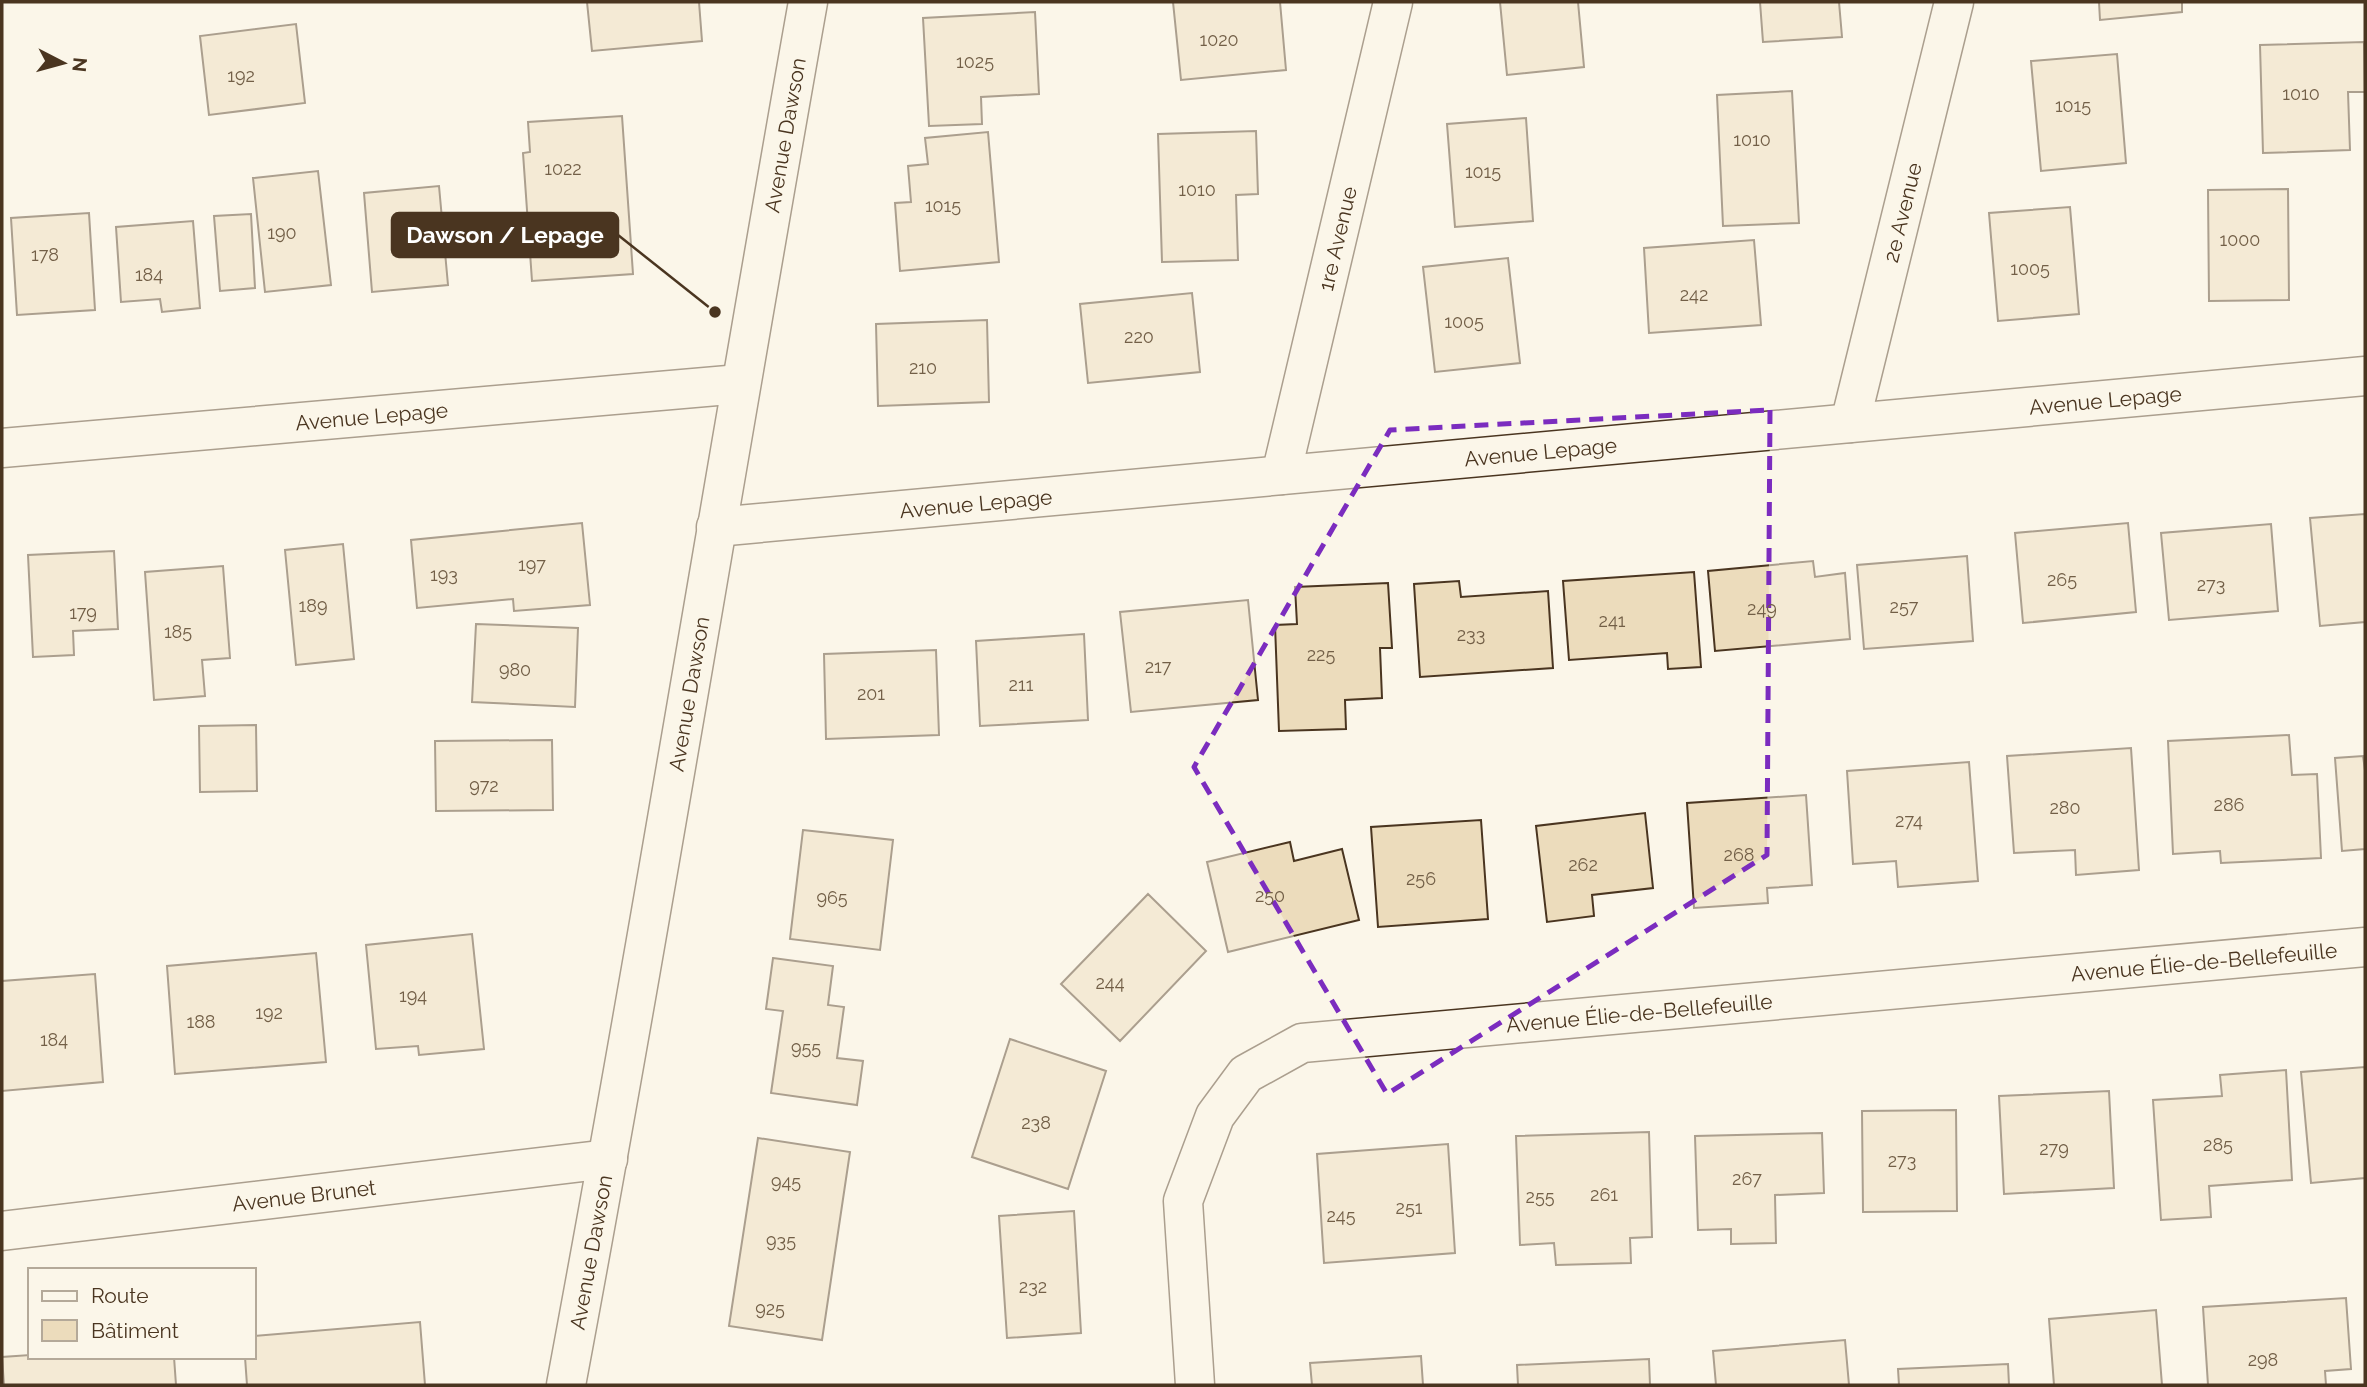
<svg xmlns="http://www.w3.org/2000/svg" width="2367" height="1387" font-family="Raleway,sans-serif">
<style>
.building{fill:#ecdcbc;stroke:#4a3520;stroke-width:2}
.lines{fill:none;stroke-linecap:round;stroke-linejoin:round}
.minor-casing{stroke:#4a3520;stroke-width:41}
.minor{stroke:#fbf6e9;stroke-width:38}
.marked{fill:none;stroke:#7b2cbf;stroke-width:5;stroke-dasharray:14 9;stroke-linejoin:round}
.labels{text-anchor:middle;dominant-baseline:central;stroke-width:5;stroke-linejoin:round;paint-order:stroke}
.number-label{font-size:18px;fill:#725f47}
.street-label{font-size:21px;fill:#4a3520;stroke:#fbf6e9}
.leader{fill:none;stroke:#4a3520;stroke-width:2.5}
.callout-dot{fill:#4a3520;stroke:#fbf6e9;stroke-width:2.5}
.callout{fill:#4a3520;stroke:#4a3520;stroke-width:2.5}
.callout-label{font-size:23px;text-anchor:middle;font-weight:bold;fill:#fff}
</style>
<rect width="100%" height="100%" fill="#fbf6e9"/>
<!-- building -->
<path class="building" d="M 587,2 L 699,2 L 702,41 L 592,51 Z
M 1173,2 L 1280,2 L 1286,70 L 1181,80 Z
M 1500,2 L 1578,2 L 1584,67 L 1507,75 Z
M 1760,2 L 1839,2 L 1842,37 L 1763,42 Z
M 2099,2 L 2182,2 L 2182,12 L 2100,20 Z
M 1035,12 L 1039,94 L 981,97 L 982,124 L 929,126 L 923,18 Z
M 296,24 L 305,103 L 209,115 L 200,36 Z
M 2364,42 L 2365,92 L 2348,92 L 2350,150 L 2263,153 L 2260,45 Z
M 2117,54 L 2126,163 L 2041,171 L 2031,61 Z
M 1792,91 L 1799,223 L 1723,226 L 1717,95 Z
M 622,116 L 633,274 L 532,281 L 523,153 L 530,152 L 528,122 Z
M 1526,118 L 1533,221 L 1455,227 L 1447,124 Z
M 1256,131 L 1258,194 L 1236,195 L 1238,260 L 1162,262 L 1158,134 Z
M 988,132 L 999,262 L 900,271 L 895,203 L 911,202 L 908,166 L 928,164 L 925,138 Z
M 318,171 L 331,285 L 265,292 L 253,178 Z
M 439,186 L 448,285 L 372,292 L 364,193 Z
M 2288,189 L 2289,300 L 2209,301 L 2208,190 Z
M 2070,207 L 2079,314 L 1998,321 L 1989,213 Z
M 89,213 L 95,310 L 17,315 L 11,218 Z
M 251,214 L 255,288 L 220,291 L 214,216 Z
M 193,221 L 200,308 L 162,312 L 160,299 L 121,302 L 116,227 Z
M 1754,240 L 1761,325 L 1649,333 L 1644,248 Z
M 1508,258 L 1520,363 L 1435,372 L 1423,267 Z
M 1192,293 L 1200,372 L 1088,383 L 1080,304 Z
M 987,320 L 989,402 L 878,406 L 876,324 Z
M 2365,514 L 2365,622 L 2320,626 L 2310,518 Z
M 582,523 L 590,605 L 514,611 L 513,599 L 417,608 L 411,540 Z
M 2128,523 L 2136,612 L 2023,623 L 2015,533 Z
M 2271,524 L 2278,611 L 2169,620 L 2161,533 Z
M 343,544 L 354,659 L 296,665 L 285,550 Z
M 114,551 L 118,629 L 73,631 L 74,655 L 33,657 L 28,555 Z
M 1967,556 L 1973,641 L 1864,649 L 1857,565 Z
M 1813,561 L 1815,577 L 1845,573 L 1850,639 L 1715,651 L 1708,571 Z
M 223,566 L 230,658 L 202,660 L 205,696 L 154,700 L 145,572 Z
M 1694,572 L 1701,667 L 1668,669 L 1667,653 L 1569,660 L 1563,581 Z
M 1459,581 L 1461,597 L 1548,591 L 1553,668 L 1420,677 L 1414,584 Z
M 1388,583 L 1392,648 L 1380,648 L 1382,698 L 1345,700 L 1346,729 L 1279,731 L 1275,625 L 1297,624 L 1295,587 Z
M 1248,600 L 1258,700 L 1131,712 L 1120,612 Z
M 476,624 L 578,628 L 575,707 L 472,702 Z
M 1084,634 L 1088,720 L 980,726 L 976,641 Z
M 936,650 L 939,735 L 826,739 L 824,654 Z
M 256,725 L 257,791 L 200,792 L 199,726 Z
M 2289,735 L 2292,775 L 2317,774 L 2321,858 L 2221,863 L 2220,851 L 2173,854 L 2168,741 Z
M 552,740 L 553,810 L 436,811 L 435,741 Z
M 2131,748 L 2139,870 L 2076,875 L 2075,850 L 2014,853 L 2007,756 Z
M 2363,756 L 2365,770 L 2365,849 L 2342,851 L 2335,758 Z
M 1969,762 L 1978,881 L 1898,887 L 1896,861 L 1853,864 L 1847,771 Z
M 1806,795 L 1812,885 L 1767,888 L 1768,903 L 1694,908 L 1687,803 Z
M 1645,813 L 1653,888 L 1592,895 L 1594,916 L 1547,922 L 1536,826 Z
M 1481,820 L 1488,919 L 1378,927 L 1371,827 Z
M 803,830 L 893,840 L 880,950 L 790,939 Z
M 1290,842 L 1294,861 L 1342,849 L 1359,920 L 1228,952 L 1207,862 Z
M 1148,894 L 1206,951 L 1120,1041 L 1061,984 Z
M 472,934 L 484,1049 L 419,1055 L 418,1046 L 376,1049 L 366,945 Z
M 316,953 L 326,1062 L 175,1074 L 167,966 Z
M 773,958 L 833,966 L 828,1005 L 844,1007 L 837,1058 L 863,1061 L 857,1105 L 771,1093 L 783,1011 L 766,1009 Z
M 95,974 L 103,1082 L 2,1091 L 2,981 Z
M 1010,1039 L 1106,1071 L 1068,1189 L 972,1157 Z
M 2365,1067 L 2365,1178 L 2311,1183 L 2301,1072 Z
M 2286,1070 L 2292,1180 L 2209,1186 L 2211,1217 L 2161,1220 L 2153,1100 L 2222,1096 L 2220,1075 Z
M 2109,1091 L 2114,1188 L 2004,1194 L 1999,1096 Z
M 1956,1110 L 1957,1211 L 1863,1212 L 1862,1111 Z
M 1649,1132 L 1652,1237 L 1630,1238 L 1631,1263 L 1556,1265 L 1554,1243 L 1520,1245 L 1516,1136 Z
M 1822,1133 L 1824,1193 L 1775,1195 L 1776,1243 L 1731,1244 L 1731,1229 L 1698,1230 L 1695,1136 Z
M 758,1138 L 850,1152 L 822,1340 L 729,1326 Z
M 1448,1144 L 1455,1253 L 1324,1263 L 1317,1154 Z
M 1074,1211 L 1081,1333 L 1007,1338 L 999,1216 Z
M 2346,1298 L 2351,1369 L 2325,1371 L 2326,1385 L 2208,1385 L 2203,1307 Z
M 2156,1310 L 2162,1385 L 2054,1385 L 2049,1319 Z
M 420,1322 L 425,1385 L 247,1385 L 245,1357 L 254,1357 L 254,1336 Z
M 1845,1340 L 1849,1385 L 1716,1385 L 1713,1351 Z
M 30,1355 L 30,1357 L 174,1357 L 176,1385 L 4,1385 L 2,1357 Z
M 1421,1356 L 1423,1385 L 1312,1385 L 1310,1363 Z
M 1649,1359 L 1650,1385 L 1518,1385 L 1517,1365 Z
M 2008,1364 L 2009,1385 L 1899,1385 L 1898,1369 Z"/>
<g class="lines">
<!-- minor casing -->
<g class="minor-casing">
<g id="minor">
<path id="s1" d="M 1850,423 L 1954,2"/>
<path id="s2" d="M 2,448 L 740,384"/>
<path id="s3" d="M 1281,475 L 1393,2"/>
<path id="s4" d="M 716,527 L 2365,376"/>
<path id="s5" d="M 2,1231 L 608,1159"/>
<path id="s6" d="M 566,1385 C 652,925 726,463 808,2"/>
<path id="s7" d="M 1195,1385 L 1183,1201 L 1215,1116 L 1246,1074 L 1302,1043 L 2365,947"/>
</g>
</g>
<!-- minor -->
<use href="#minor" class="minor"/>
</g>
<!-- marked area -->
<path d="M0 0H2367V1387H0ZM 1770,410 L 1767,855 L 1387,1094 L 1194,767 L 1390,430 Z" fill="#fbf6e9" fill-opacity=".55" fill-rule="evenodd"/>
<path class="marked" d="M 1770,410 L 1767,855 L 1387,1094 L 1194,767 L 1390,430 Z"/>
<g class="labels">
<!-- number labels -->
<g class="number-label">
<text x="1219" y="39">1020</text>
<text x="975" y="61">1025</text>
<text x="241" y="75">192</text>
<text x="2301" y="93">1010</text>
<text x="2073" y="105">1015</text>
<text x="1752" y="139">1010</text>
<text x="563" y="168">1022</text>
<text x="1483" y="171">1015</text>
<text x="1197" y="189">1010</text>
<text x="943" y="205">1015</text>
<text x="282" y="232">190</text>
<text x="2240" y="239">1000</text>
<text x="45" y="254">178</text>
<text x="2030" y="268">1005</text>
<text x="149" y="274">184</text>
<text x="1694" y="294">242</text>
<text x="1464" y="321">1005</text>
<text x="1139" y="336">220</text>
<text x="923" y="367">210</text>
<text x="532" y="564">197</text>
<text x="444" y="574">193</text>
<text x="2062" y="579">265</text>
<text x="2211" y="584">273</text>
<text x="313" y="605">189</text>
<text x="1904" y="606">257</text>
<text x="1762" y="608">249</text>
<text x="83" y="612">179</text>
<text x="1612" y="620">241</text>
<text x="178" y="631">185</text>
<text x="1471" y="634">233</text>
<text x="1321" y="654">225</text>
<text x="1158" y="666">217</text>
<text x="515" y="669">980</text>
<text x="1021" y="684">211</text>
<text x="871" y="693">201</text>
<text x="484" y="785">972</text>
<text x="2229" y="804">286</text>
<text x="2065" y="807">280</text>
<text x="1909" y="820">274</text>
<text x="1739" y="854">268</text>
<text x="1583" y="864">262</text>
<text x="1421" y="878">256</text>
<text x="1270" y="895">250</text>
<text x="832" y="897">965</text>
<text x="1110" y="982">244</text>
<text x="413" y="995">194</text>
<text x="269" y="1012">192</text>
<text x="201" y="1021">188</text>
<text x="54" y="1039">184</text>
<text x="806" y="1047">955</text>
<text x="1036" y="1122">238</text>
<text x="2218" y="1144">285</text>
<text x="2054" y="1148">279</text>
<text x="1902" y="1160">273</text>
<text x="1747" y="1178">267</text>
<text x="786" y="1181">945</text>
<text x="1604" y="1194">261</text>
<text x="1540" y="1196">255</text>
<text x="1409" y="1207">251</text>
<text x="1341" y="1215">245</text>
<text x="781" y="1240">935</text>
<text x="1033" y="1286">232</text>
<text x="770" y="1308">925</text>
<text x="2263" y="1359">298</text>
</g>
<!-- street labels -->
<g class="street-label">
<text stroke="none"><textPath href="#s6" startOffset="1269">Avenue Dawson</textPath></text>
<text stroke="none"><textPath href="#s1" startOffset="217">2e Avenue</textPath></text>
<text stroke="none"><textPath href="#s3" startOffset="243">1re Avenue</textPath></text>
<text stroke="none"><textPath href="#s4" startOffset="1395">Avenue Lepage</textPath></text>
<text stroke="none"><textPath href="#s2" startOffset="371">Avenue Lepage</textPath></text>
<text stroke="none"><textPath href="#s4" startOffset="828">Avenue Lepage</textPath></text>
<text stroke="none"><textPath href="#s4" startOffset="261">Avenue Lepage</textPath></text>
<text stroke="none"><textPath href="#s6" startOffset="702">Avenue Dawson</textPath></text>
<text stroke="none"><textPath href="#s7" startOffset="1297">Avenue Élie-de-Bellefeuille</textPath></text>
<text stroke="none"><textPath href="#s7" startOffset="730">Avenue Élie-de-Bellefeuille</textPath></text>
<text stroke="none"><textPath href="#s5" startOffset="304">Avenue Brunet</textPath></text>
<text stroke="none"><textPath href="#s6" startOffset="135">Avenue Dawson</textPath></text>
</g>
</g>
<!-- callouts -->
<path class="leader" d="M715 312L618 235"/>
<circle class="callout-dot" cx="715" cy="312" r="7"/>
<rect class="callout" x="392" y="213" width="226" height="44" rx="7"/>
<g class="callout-label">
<text x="505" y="243">Dawson / Lepage</text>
</g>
<!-- border -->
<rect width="2367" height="1387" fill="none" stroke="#4a3520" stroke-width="7"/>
<!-- legend -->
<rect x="28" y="1268" width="228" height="91" fill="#fbf6e9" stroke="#b4a999" stroke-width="2"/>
<rect x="42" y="1291" width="35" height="10" fill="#fbf6e9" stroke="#b4a999" stroke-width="2"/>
<text x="91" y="1303" font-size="21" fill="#4a3520">Route</text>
<rect x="42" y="1320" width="35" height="21" fill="#ecdcbc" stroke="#b4a999" stroke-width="2"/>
<text x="91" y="1338" font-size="21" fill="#4a3520">Bâtiment</text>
<!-- north arrow -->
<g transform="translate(63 63) rotate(96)" stroke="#fbf6e9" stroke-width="5" paint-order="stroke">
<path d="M0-5L12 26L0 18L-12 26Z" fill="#4a3520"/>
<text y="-10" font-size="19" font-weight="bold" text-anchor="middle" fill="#4a3520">N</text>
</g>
</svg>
